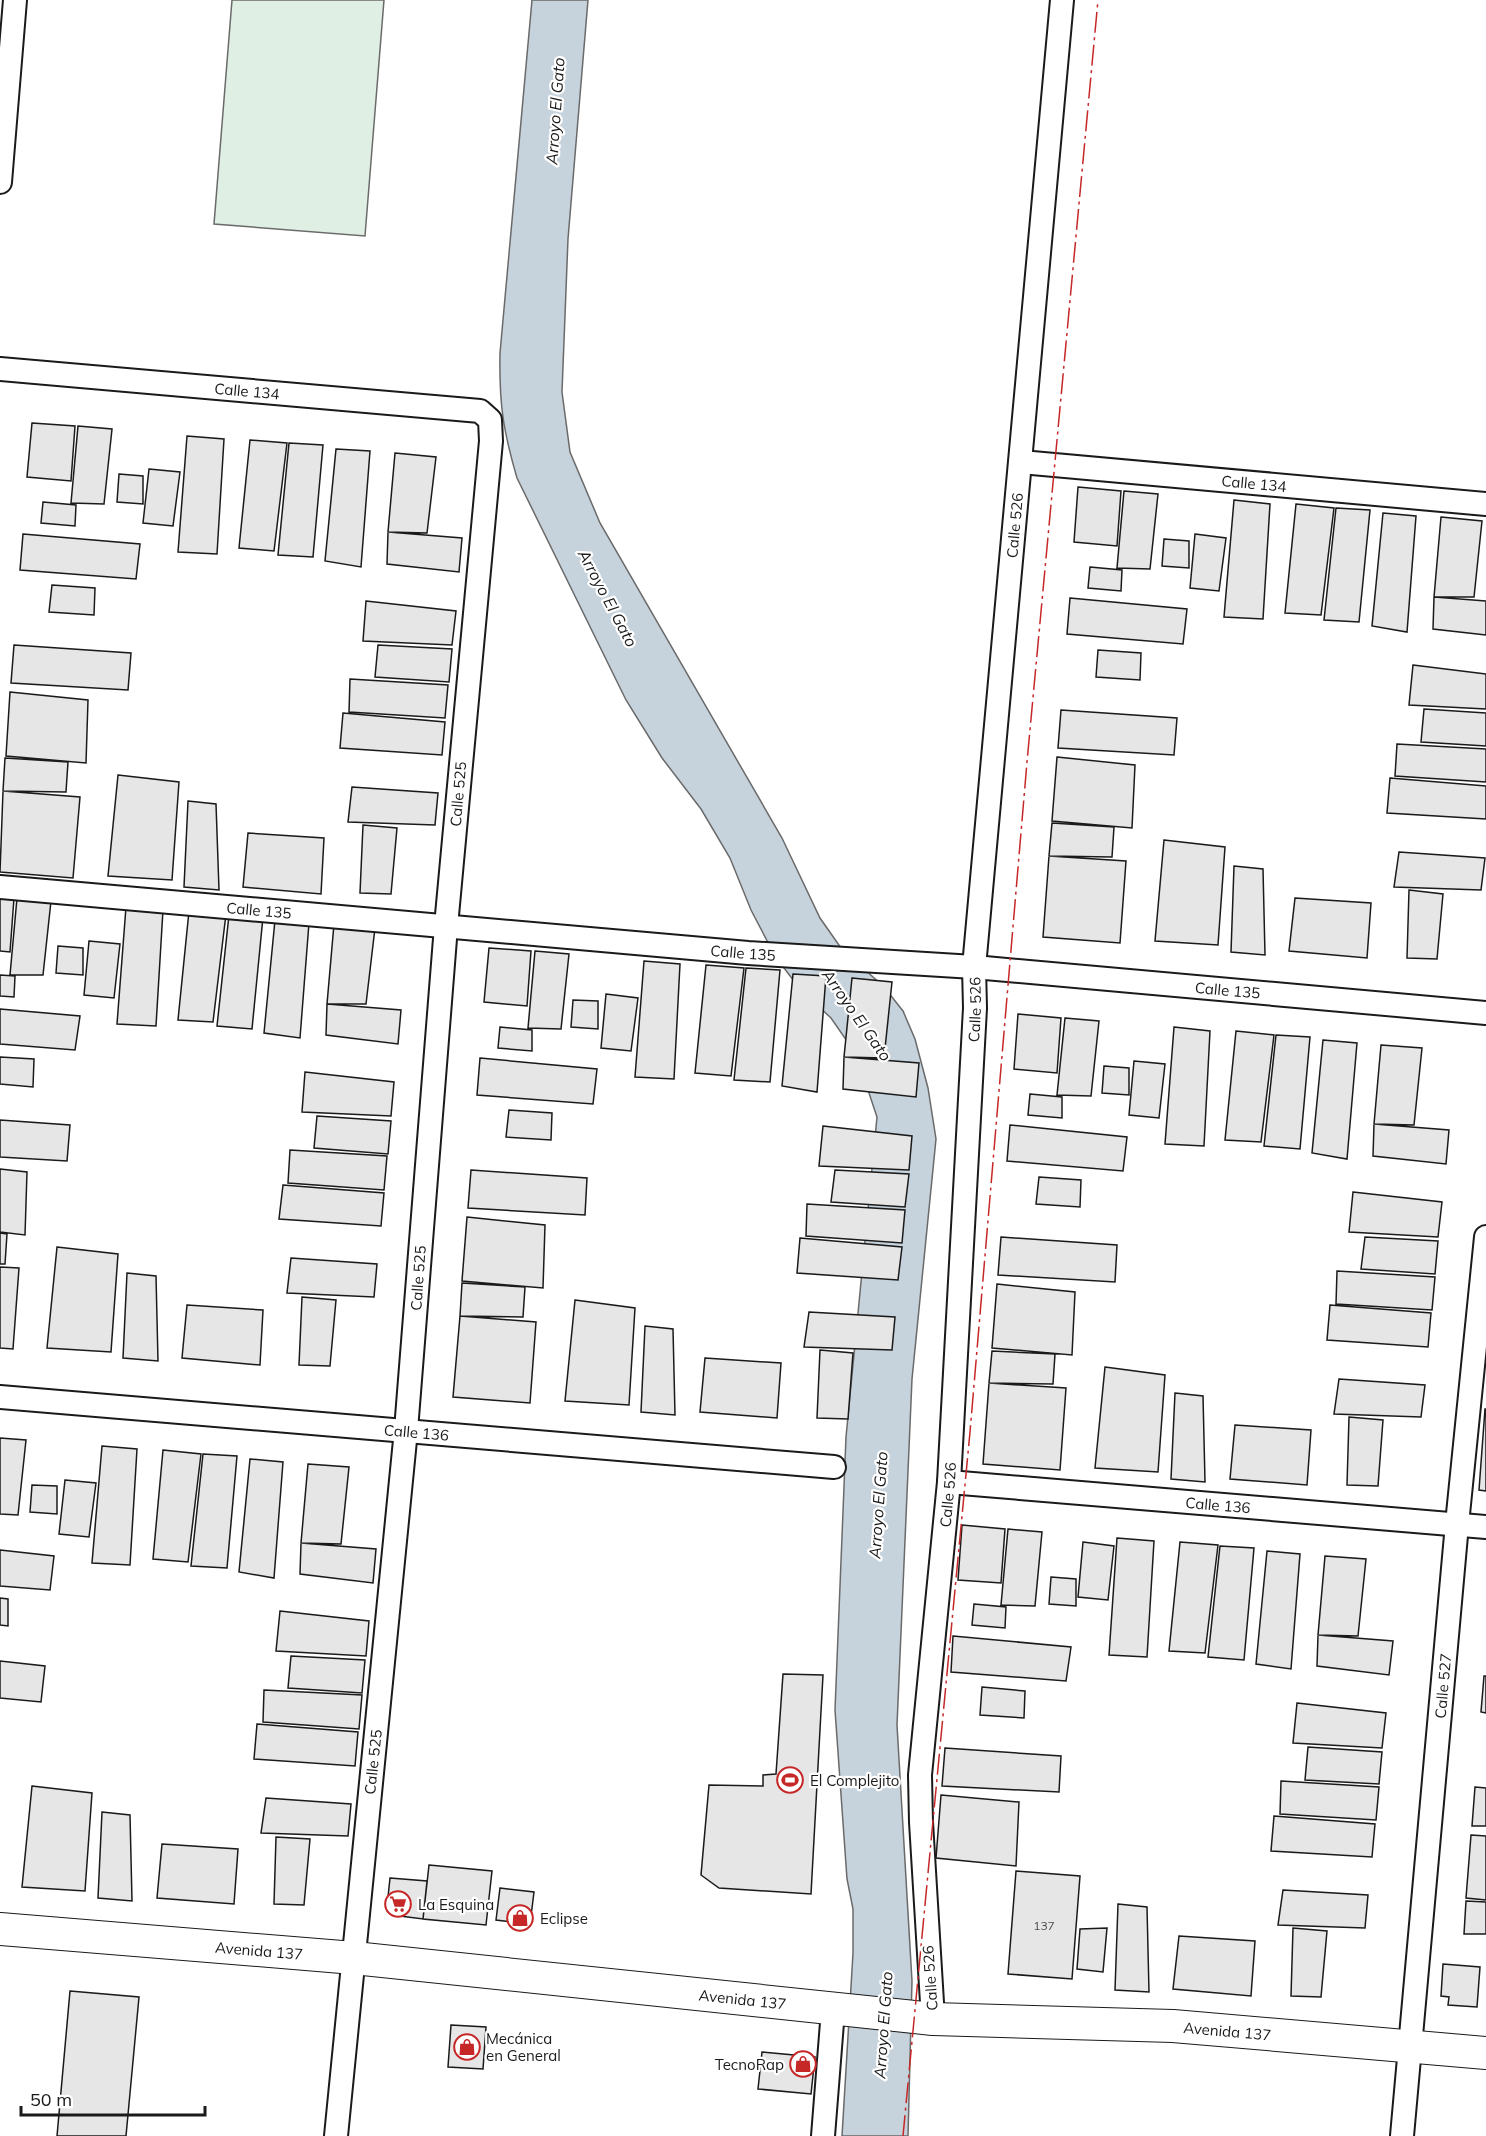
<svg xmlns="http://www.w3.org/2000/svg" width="1486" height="2136" font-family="Mulish,sans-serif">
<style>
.green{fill:#e0efe3;stroke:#6a6a6a;stroke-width:1.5}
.water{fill:#c6d2dc;stroke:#6a6a6a;stroke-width:1.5}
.building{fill:#e6e6e6;stroke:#1a1a1a;stroke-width:1.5}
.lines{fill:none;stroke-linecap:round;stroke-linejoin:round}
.street-casing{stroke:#1a1a1a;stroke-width:26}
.secondary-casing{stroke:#1a1a1a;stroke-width:34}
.street{stroke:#fff;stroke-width:22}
.secondary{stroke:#fff;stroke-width:32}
.power{stroke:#c62828;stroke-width:1.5;stroke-dasharray:21 4.5 3 4.5;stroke-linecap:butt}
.labels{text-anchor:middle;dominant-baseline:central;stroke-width:4.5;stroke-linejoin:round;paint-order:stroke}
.number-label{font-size:12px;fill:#4d4d4d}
.street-label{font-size:15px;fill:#1a1a1a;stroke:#fff}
.poi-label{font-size:15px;fill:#1a1a1a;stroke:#fff;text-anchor:start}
.water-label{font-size:16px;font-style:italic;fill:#1a1a1a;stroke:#fff}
</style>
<rect width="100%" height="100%" fill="#fff"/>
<!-- green -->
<path class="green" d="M 232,0 L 384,0 L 365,236 L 214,224 Z"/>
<!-- water -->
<path class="water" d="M 532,0 L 588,0 L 568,239 L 562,392 L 570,452 L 600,523 L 782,838 L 820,918 L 841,948 L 884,987 L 903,1011 L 915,1039 L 928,1088 L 936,1139 L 912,1379 L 897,1725 L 912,1981 L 908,2136 L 842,2136 L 853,1953 L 853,1909 L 847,1879 L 835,1710 L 846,1437 L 877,1117 L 856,1054 L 831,1018 L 800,989 L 775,956 L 751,910 L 730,858 L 701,809 L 662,758 L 626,700 L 517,478 C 503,430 499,403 500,353 Z"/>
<!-- building -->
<path class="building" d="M 32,423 L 75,426 L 71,481 L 27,477 Z
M 78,426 L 112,429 L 104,504 L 71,503 Z
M 187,436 L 224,439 L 217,554 L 178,552 Z
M 250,440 L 287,443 L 274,551 L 239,548 Z
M 289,443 L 323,445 L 313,557 L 278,555 Z
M 336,449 L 370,451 L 361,567 L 325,561 Z
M 395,453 L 436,457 L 427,533 L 388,532 Z
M 149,469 L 180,472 L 173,526 L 143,523 Z
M 119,474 L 143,476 L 143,504 L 117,502 Z
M 1078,487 L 1121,491 L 1117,546 L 1074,542 Z
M 1124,491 L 1158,494 L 1150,569 L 1117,568 Z
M 1234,500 L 1270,504 L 1263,619 L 1224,617 Z
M 43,502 L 76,505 L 75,526 L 41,523 Z
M 1296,504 L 1334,508 L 1321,615 L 1285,613 Z
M 1336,508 L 1370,510 L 1359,622 L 1324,620 Z
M 1383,513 L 1416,516 L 1407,632 L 1372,626 Z
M 1441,517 L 1482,521 L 1474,597 L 1434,597 Z
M 388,532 L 462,538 L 459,572 L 387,564 Z
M 23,534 L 140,544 L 136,579 L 20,570 Z
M 1195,534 L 1226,538 L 1219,591 L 1190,588 Z
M 1164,539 L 1189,541 L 1189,568 L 1162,566 Z
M 1090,567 L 1122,570 L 1121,591 L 1088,588 Z
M 52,585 L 95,588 L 94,615 L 49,612 Z
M 1434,597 L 1486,601 L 1486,635 L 1433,629 Z
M 1070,598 L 1187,609 L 1183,644 L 1067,634 Z
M 366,601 L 456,611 L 452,645 L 363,641 Z
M 14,645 L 131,653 L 128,690 L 11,683 Z
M 378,645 L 452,649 L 449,682 L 375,677 Z
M 1098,650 L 1141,653 L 1140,680 L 1096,677 Z
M 1413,665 L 1486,674 L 1486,709 L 1409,705 Z
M 350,679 L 448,685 L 445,718 L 349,712 Z
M 10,692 L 88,700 L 86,763 L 6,756 Z
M 1424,709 L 1486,713 L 1486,746 L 1421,742 Z
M 1061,710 L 1177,718 L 1174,755 L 1058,748 Z
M 343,713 L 445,722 L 442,755 L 340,748 Z
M 1397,744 L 1486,749 L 1486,782 L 1395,776 Z
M 1057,757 L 1135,765 L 1132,828 L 1052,821 Z
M 5,758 L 68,762 L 66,792 L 3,791 Z
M 118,775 L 179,782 L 172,880 L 108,876 Z
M 1390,778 L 1486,786 L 1486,819 L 1387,813 Z
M 352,787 L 438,793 L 435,825 L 348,822 Z
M 3,791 L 80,797 L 73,878 L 0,872 Z
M 188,801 L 216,804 L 219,890 L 184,887 Z
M 1052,823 L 1114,827 L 1112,857 L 1049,856 Z
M 363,825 L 397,828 L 391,894 L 360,893 Z
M 248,833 L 324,838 L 321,894 L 243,887 Z
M 1164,840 L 1225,847 L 1218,945 L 1155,941 Z
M 1399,852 L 1485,858 L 1481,890 L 1394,887 Z
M 1049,856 L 1126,861 L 1120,943 L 1043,937 Z
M 1234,866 L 1263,869 L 1265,955 L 1231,952 Z
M 1409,890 L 1443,894 L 1437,959 L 1407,958 Z
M 0,896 L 14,898 L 10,952 L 0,951 Z
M 17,898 L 51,901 L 43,975 L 10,975 Z
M 1295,898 L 1371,903 L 1367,958 L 1289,951 Z
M 126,907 L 163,910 L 156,1026 L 117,1024 Z
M 189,911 L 226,914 L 213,1022 L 178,1020 Z
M 229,915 L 263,917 L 252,1029 L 217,1026 Z
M 275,920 L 309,923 L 300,1038 L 264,1033 Z
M 334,924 L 375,928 L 366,1004 L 327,1004 Z
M 89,941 L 120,944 L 114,998 L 84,995 Z
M 58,946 L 83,948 L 83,975 L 56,973 Z
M 489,948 L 531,951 L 527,1006 L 484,1002 Z
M 535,951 L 569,954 L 561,1029 L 528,1028 Z
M 644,961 L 680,964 L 674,1079 L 635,1077 Z
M 706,965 L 744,968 L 731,1076 L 695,1073 Z
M 746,968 L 780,970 L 770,1082 L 734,1080 Z
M 793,974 L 826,976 L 817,1092 L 782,1086 Z
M 0,975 L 15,976 L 14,997 L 0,996 Z
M 852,978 L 892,982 L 884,1058 L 844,1057 Z
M 606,994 L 638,998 L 631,1051 L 601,1048 Z
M 573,1000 L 598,1001 L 598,1029 L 571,1027 Z
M 327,1004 L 401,1010 L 398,1044 L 326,1035 Z
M 0,1009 L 80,1016 L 75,1050 L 0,1044 Z
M 1018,1014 L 1061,1018 L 1057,1073 L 1014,1069 Z
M 1065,1018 L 1099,1021 L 1091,1096 L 1057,1095 Z
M 500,1027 L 532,1030 L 532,1051 L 498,1048 Z
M 1174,1027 L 1210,1031 L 1204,1146 L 1165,1144 Z
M 1236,1031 L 1274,1035 L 1261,1142 L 1225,1140 Z
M 1276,1035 L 1310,1037 L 1300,1149 L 1264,1146 Z
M 1323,1040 L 1357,1043 L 1347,1159 L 1312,1153 Z
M 1381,1045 L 1422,1048 L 1414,1125 L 1374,1124 Z
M 0,1057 L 34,1059 L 33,1087 L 0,1084 Z
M 844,1057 L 919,1063 L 916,1097 L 843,1089 Z
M 480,1058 L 597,1069 L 593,1104 L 477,1095 Z
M 1134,1061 L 1165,1064 L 1159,1118 L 1129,1115 Z
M 1104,1066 L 1129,1068 L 1129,1095 L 1102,1093 Z
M 305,1072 L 394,1082 L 391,1116 L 302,1112 Z
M 1030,1094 L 1062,1097 L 1062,1118 L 1028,1115 Z
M 509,1110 L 552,1113 L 551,1140 L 506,1137 Z
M 317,1116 L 391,1121 L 388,1154 L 314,1148 Z
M 0,1120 L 70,1125 L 67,1161 L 0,1157 Z
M 1374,1124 L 1449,1130 L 1446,1164 L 1373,1156 Z
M 1010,1125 L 1127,1137 L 1123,1171 L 1007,1161 Z
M 823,1126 L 912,1136 L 909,1170 L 819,1166 Z
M 290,1150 L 387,1156 L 384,1190 L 288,1183 Z
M 0,1169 L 27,1172 L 25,1235 L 0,1232 Z
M 471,1170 L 587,1178 L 585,1215 L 468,1208 Z
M 835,1170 L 909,1174 L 905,1207 L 831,1202 Z
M 1039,1177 L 1081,1180 L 1080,1207 L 1036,1204 Z
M 283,1185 L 384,1193 L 381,1226 L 279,1219 Z
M 1353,1192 L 1442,1202 L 1438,1237 L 1349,1232 Z
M 807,1204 L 905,1210 L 902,1243 L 806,1236 Z
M 467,1217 L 545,1225 L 543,1288 L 462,1281 Z
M 0,1233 L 7,1234 L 5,1264 L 0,1264 Z
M 1001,1237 L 1117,1245 L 1115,1282 L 998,1275 Z
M 1365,1237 L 1438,1241 L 1435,1274 L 1361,1269 Z
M 800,1238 L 902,1247 L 898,1280 L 797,1273 Z
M 57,1247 L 118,1254 L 111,1352 L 47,1348 Z
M 291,1258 L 377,1264 L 374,1297 L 287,1293 Z
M 0,1267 L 19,1268 L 13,1349 L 0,1348 Z
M 1337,1271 L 1435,1277 L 1432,1310 L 1336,1304 Z
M 127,1273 L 156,1276 L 158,1361 L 123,1358 Z
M 462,1283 L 525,1287 L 523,1317 L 460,1316 Z
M 997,1284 L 1075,1292 L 1072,1355 L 992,1348 Z
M 302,1297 L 336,1300 L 330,1366 L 299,1365 Z
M 575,1300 L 635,1308 L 629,1405 L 565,1401 Z
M 187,1305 L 263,1310 L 260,1365 L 182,1358 Z
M 1330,1305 L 1431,1313 L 1428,1347 L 1327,1340 Z
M 809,1312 L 895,1317 L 892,1350 L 804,1347 Z
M 460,1316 L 536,1322 L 530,1403 L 453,1397 Z
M 645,1326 L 673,1329 L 675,1415 L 641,1412 Z
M 820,1350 L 853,1353 L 848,1419 L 817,1418 Z
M 992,1351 L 1055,1354 L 1053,1384 L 989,1383 Z
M 705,1358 L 781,1363 L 777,1418 L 700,1412 Z
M 1105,1367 L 1165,1375 L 1158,1472 L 1095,1468 Z
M 1339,1379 L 1425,1385 L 1421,1417 L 1334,1414 Z
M 989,1383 L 1066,1388 L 1060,1470 L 983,1464 Z
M 1175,1393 L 1203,1396 L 1205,1482 L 1171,1479 Z
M 1485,1409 L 1486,1409 L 1486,1491 L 1479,1490 Z
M 1349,1417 L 1383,1420 L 1378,1486 L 1347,1485 Z
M 1235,1425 L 1311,1430 L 1307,1485 L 1230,1479 Z
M 0,1438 L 26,1440 L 18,1515 L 0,1514 Z
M 102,1446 L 137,1449 L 130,1565 L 92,1563 Z
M 163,1450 L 201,1454 L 188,1562 L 153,1559 Z
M 203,1454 L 237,1456 L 227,1568 L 191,1566 Z
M 250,1459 L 283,1462 L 274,1578 L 239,1572 Z
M 308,1464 L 349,1467 L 341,1544 L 301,1543 Z
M 65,1480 L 96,1483 L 89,1537 L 59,1534 Z
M 32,1485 L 57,1486 L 57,1514 L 30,1512 Z
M 962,1525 L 1005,1529 L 1001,1583 L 958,1580 Z
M 1008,1529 L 1042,1532 L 1035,1606 L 1001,1605 Z
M 1117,1538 L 1154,1541 L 1147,1657 L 1109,1655 Z
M 1083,1542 L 1114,1546 L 1108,1600 L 1078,1597 Z
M 1180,1542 L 1218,1545 L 1205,1653 L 1169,1651 Z
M 301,1543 L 376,1549 L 373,1583 L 300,1574 Z
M 1220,1546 L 1254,1548 L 1244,1660 L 1208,1657 Z
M 0,1550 L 54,1556 L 50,1590 L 0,1586 Z
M 1267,1551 L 1300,1554 L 1291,1669 L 1256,1664 Z
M 1325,1556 L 1366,1559 L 1358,1636 L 1318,1635 Z
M 1051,1577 L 1076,1579 L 1076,1606 L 1049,1604 Z
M 0,1598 L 8,1599 L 8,1626 L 0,1625 Z
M 974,1604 L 1006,1607 L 1005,1628 L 972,1625 Z
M 280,1611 L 369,1621 L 366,1656 L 276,1651 Z
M 1318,1635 L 1393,1641 L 1389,1675 L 1317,1666 Z
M 953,1636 L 1071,1647 L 1066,1681 L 951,1672 Z
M 291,1656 L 365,1660 L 362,1693 L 288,1688 Z
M 0,1661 L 45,1666 L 41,1702 L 0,1698 Z
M 783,1674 L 823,1675 L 811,1894 L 719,1888 L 701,1875 L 709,1785 L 763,1786 L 763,1775 L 776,1774 Z
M 1484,1676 L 1486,1676 L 1486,1713 L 1481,1712 Z
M 982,1687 L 1025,1691 L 1024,1718 L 980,1715 Z
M 264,1690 L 362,1695 L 359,1729 L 263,1722 Z
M 1297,1703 L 1386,1713 L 1382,1748 L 1293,1743 Z
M 257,1724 L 358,1732 L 355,1766 L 254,1759 Z
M 1308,1747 L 1382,1752 L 1379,1784 L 1305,1780 Z
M 945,1748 L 1061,1756 L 1059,1792 L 942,1786 Z
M 1281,1781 L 1379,1787 L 1376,1820 L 1280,1814 Z
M 32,1786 L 92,1793 L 85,1891 L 22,1887 Z
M 1475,1787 L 1486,1788 L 1486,1826 L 1472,1826 Z
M 941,1795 L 1019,1802 L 1016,1866 L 936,1858 Z
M 266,1798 L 351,1804 L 348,1836 L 261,1833 Z
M 102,1812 L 130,1815 L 132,1901 L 98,1898 Z
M 1274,1816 L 1375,1824 L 1372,1857 L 1271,1851 Z
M 1471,1835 L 1486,1836 L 1486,1900 L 1466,1898 Z
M 276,1837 L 310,1839 L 304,1905 L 274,1904 Z
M 162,1844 L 238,1849 L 234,1904 L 157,1898 Z
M 429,1865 L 492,1871 L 486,1925 L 423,1919 Z
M 1016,1871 L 1080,1876 L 1072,1979 L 1008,1974 Z
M 390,1878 L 427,1881 L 423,1919 L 400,1916 L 388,1897 Z
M 500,1888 L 534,1892 L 530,1924 L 496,1920 Z
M 1283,1890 L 1368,1895 L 1365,1928 L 1278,1925 Z
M 1466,1901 L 1486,1902 L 1486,1934 L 1464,1934 Z
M 1118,1904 L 1147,1907 L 1149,1992 L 1115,1990 Z
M 1107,1928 L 1103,1972 L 1077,1969 L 1080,1929 Z
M 1293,1928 L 1327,1931 L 1321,1997 L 1291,1996 Z
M 1179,1936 L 1255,1941 L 1251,1996 L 1173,1989 Z
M 1443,1964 L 1480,1967 L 1477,2007 L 1448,2005 L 1449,1997 L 1441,1996 Z
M 70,1991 L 139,1997 L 126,2136 L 57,2136 Z
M 451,2025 L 486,2027 L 483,2069 L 448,2067 Z
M 762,2052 L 815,2057 L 811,2094 L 758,2089 Z"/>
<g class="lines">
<!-- street casing -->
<g class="street-casing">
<g id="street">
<path d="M 0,182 L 15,0"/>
<path id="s1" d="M 0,369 L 480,411 L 490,420 L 491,441 L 446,926 L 406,1430 L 336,2136"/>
<path id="s2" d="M 1021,462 L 1486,504"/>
<path id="s3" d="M 0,887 L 748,953 L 974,967 L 1486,1013"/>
<path id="s4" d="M 0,1397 L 834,1467"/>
<path id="s5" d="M 949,1482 L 1486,1527"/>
<path id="s6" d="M 933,2019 L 921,1822 L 920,1775 L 949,1482 L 975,1008 L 974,967 L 1062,0"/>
<path d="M 823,2136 L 833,2010"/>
<path id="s7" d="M 1402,2136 L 1457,1524 L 1486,1237"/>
</g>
</g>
<!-- secondary casing -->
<g class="secondary-casing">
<g id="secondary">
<path id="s8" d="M 0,1929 L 354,1958 L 933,2019 L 1173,2026 L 1486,2053"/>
</g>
</g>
<!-- street -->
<use href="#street" class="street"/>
<!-- secondary -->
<use href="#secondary" class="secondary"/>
<!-- power -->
<path class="power" d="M 903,2136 L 970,1432 L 1027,762 L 1098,0"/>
</g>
<!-- icons -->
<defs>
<g id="stadium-ring" transform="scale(1.35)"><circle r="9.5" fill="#fff" stroke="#c62828" stroke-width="1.5"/><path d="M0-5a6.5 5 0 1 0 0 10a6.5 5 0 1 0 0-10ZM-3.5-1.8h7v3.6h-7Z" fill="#c62828"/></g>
<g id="supermarket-ring" transform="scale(1.35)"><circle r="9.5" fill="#fff" stroke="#c62828" stroke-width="1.5"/><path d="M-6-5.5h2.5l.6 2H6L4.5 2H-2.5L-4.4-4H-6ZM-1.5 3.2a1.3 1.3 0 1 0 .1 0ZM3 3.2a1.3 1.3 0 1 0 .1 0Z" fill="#c62828"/></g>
<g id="shop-ring" transform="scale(1.35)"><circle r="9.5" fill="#fff" stroke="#c62828" stroke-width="1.5"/><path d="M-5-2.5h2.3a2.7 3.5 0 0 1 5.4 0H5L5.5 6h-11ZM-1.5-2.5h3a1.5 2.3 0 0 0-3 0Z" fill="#c62828"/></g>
</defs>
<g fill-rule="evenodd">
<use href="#stadium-ring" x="790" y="1780"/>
<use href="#supermarket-ring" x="398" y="1904"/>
<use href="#shop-ring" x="520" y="1918"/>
<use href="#shop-ring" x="467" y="2047"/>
<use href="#shop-ring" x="803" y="2064"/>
</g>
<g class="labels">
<!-- number labels -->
<g class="number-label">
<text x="1044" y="1925">137</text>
</g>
<!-- street labels -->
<g class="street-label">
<text stroke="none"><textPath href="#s1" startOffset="248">Calle 134</textPath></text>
<text stroke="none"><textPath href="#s2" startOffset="234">Calle 134</textPath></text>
<text stroke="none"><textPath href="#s6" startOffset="1498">Calle 526</textPath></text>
<text transform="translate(458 794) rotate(-85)">Calle 525</text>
<text stroke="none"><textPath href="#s3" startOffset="260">Calle 135</textPath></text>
<text stroke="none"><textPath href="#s3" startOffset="746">Calle 135</textPath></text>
<text stroke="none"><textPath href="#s3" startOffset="1232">Calle 135</textPath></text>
<text stroke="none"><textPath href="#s6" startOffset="1012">Calle 526</textPath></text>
<text transform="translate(418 1278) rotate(-86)">Calle 525</text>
<text stroke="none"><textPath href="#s4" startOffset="418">Calle 136</textPath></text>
<text stroke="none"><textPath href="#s6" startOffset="526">Calle 526</textPath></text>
<text stroke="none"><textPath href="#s5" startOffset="270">Calle 136</textPath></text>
<text stroke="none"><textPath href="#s7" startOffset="452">Calle 527</textPath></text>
<text transform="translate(373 1762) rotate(-84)">Calle 525</text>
<text stroke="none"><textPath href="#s8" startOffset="260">Avenida 137</textPath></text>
<text transform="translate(930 1978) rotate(-94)">Calle 526</text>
<text stroke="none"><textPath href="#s8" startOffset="746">Avenida 137</textPath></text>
<text stroke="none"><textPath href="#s8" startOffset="1232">Avenida 137</textPath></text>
</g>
<!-- poi labels -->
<g class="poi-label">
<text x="810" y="1780">El Complejito</text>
<text x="418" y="1904">La Esquina</text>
<text x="540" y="1918">Eclipse</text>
<text x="486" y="2038">Mecánica<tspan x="486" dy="17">en General</tspan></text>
<text x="784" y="2064" text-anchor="end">TecnoRap</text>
</g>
<!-- water labels -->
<g class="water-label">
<text transform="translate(555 111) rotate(-86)">Arroyo El Gato</text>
<text transform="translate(608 598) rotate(62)">Arroyo El Gato</text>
<text transform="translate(857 1015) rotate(55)">Arroyo El Gato</text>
<text transform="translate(878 1505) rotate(-86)">Arroyo El Gato</text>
<text transform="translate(883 2025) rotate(-86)">Arroyo El Gato</text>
</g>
</g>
<!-- scale -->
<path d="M21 2106v9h184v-9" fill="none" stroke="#1a1a1a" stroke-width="3"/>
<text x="30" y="2106" font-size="18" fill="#1a1a1a" stroke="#ffffff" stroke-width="4.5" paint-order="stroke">50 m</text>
</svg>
